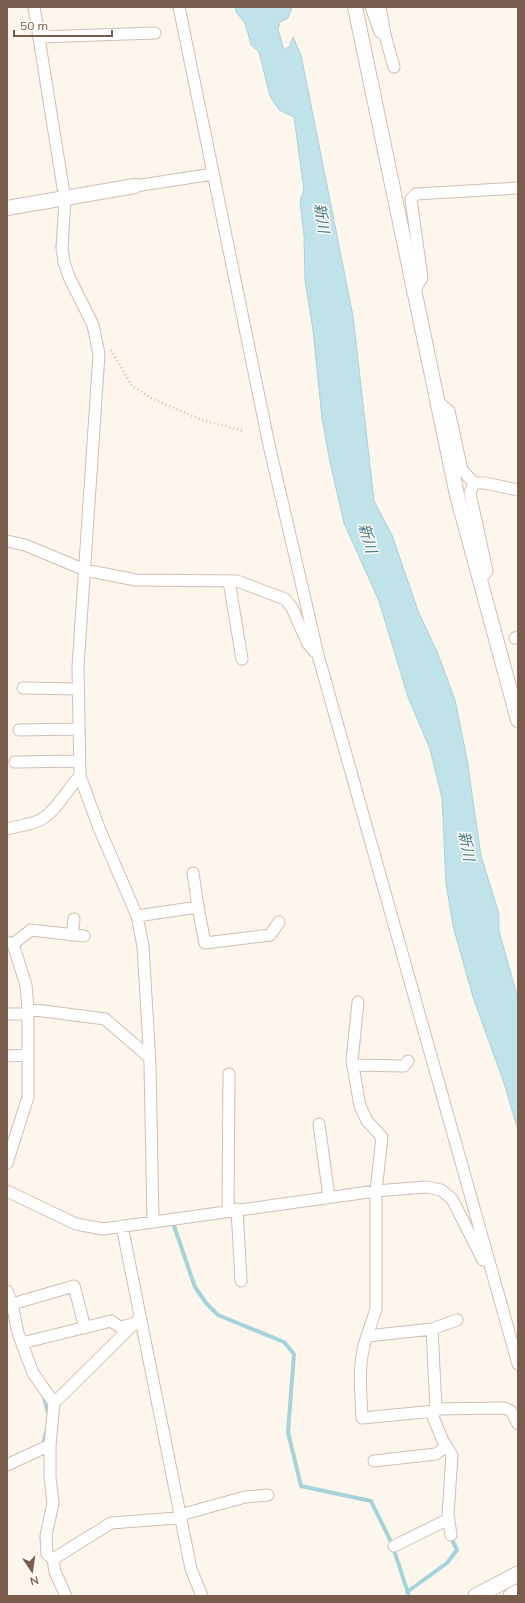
<svg xmlns="http://www.w3.org/2000/svg" width="525" height="1603" font-family="Mulish,'Noto Sans JP',sans-serif">
<style>
.water{fill:#bfe3e8;stroke:#a5d3da}
.lines{fill:none;stroke-linecap:round;stroke-linejoin:round}
.stream{stroke:#a5d3da;stroke-width:4}
.minor-casing{stroke:#d1beb0;stroke-width:13}
.tertiary-casing{stroke:#d1beb0;stroke-width:16}
.secondary-casing{stroke:#d6c0b0;stroke-width:17}
.path{stroke:#d9b8a5;stroke-width:2.5;stroke-dasharray:1 3;stroke-linecap:butt}
.minor{stroke:#fff;stroke-width:11}
.tertiary{stroke:#fff;stroke-width:14}
.secondary{stroke:#fff;stroke-width:15}
.labels{text-anchor:middle;dominant-baseline:central;stroke-width:3;stroke-linejoin:round;paint-order:stroke}
.water-label{font-size:15px;font-style:italic;fill:#437c86;stroke:#fffaf3}
</style>
<rect width="100%" height="100%" fill="#fdf6ec"/>
<!-- water -->
<path class="water" d="M 235,7 L 292,7 L 288,18 L 280,22 L 278,29 L 284,50 L 290,46 L 293,37 L 301,55 L 353,316 L 374,501 L 392,535 L 418,611 L 438,654 L 455,700 L 467,759 L 481,856 L 499,914 L 499,931 L 518,999 L 518,1130 L 504,1083 L 473,997 L 453,926 L 446,883 L 442,798 L 430,749 L 408,697 L 379,601 L 344,523 L 330,462 L 322,418 L 313,330 L 305,280 L 304,236 L 300,201 L 304,190 L 294,117 L 279,110 L 270,96 L 259,52 L 251,45 L 245,23 L 236,12 Z"/>
<g class="lines">
<!-- stream -->
<path class="stream" d="M 173,1223 L 195,1287 L 206,1303 L 218,1315 L 284,1342 L 294,1354 L 288,1432 L 301,1486 L 371,1501 L 392,1544 L 409,1596
M 44,1397 L 48,1413
M 44,1442 L 46,1432
M 407,1592 L 447,1563 L 457,1550 L 451,1538"/>
<!-- minor casing -->
<g class="minor-casing">
<path id="minor" d="M 34,7 L 65,200 L 62,248 L 64,262 L 69,277 L 93,325 L 99,354 L 78,667 L 80,776 L 99,828 L 137,916 L 143,946 L 150,1064 L 153,1221
M 179,7 L 269,445 L 318,655 L 518,1364
M 371,7 L 380,32 L 385,35 L 380,7
M 385,35 L 394,67
M 39,37 L 155,33
M 135,186 L 213,174
M 413,293 L 422,278 L 411,199 L 416,194 L 518,188
M 438,402 L 449,411 L 462,470 L 474,483
M 7,541 L 25,545 L 85,570 L 136,580 L 237,581 L 285,599 L 292,608 L 308,644 L 315,652
M 229,581 L 242,659
M 479,581 L 487,571 L 470,493 L 474,483 L 485,483 L 518,490
M 515,638 L 518,637
M 23,688 L 78,689
M 19,730 L 79,729
M 15,762 L 79,761
M 7,829 C 17,826 30,825 40,820 C 56,812 67,789 80,776
M 193,873 L 198,907
M 137,916 L 198,907 L 205,943 L 270,935 L 279,922
M 72,935 L 74,919
M 7,942 L 13,944 L 26,985 L 28,1009 L 105,1019 L 149,1057
M 13,944 L 31,930 L 84,936
M 358,1002 L 352,1061 L 360,1106 L 367,1121 L 382,1137 L 376,1191 L 376,1309 L 367,1336
M 7,1014 L 28,1014
M 7,1056 L 28,1055
M 353,1065 L 404,1066 L 408,1061
M 319,1124 L 329,1197
M 7,1163 L 28,1097 L 28,1009
M 7,1191 L 76,1224 L 103,1229 L 376,1191 L 426,1187 L 441,1190 L 452,1199 L 483,1260
M 237,1209 L 241,1281
M 228,1211 L 229,1074
M 122,1226 L 191,1569 L 202,1596
M 7,1291 L 12,1304 L 7,1304
M 432,1329 L 457,1320
M 22,1343 L 111,1321 L 120,1327 L 134,1324
M 54,1403 L 140,1318
M 435,1411 L 362,1418 C 361,1390 357,1363 367,1336 L 432,1329 L 436,1409
M 50,1445 L 50,1477 L 53,1503 L 46,1536 L 47,1554 L 53,1559 L 111,1523 L 177,1518 L 180,1515 L 245,1497 L 268,1495
M 374,1461 L 436,1454 L 446,1446
M 7,1465 L 50,1445 L 54,1403 L 33,1373 L 18,1333 L 12,1304 L 74,1286 L 85,1328
M 451,1535 L 448,1515 L 452,1455 L 443,1441 L 433,1417 L 436,1409 L 504,1408 L 511,1411 L 518,1424
M 394,1546 L 449,1519
M 53,1559 L 55,1572 L 66,1596"/>
</g>
<!-- tertiary casing -->
<g class="tertiary-casing">
<path id="tertiary" d="M 355,7 L 457,495 L 518,720
M 7,208 L 135,186"/>
</g>
<!-- secondary casing -->
<g class="secondary-casing">
<path id="secondary" d="M 476,1596 L 518,1574
M 511,1596 L 518,1592"/>
</g>
<!-- path -->
<path class="path" d="M 111,350 L 132,386 L 151,398 L 202,420 L 244,431"/>
<!-- minor -->
<use href="#minor" class="minor"/>
<!-- tertiary -->
<use href="#tertiary" class="tertiary"/>
<!-- secondary -->
<use href="#secondary" class="secondary"/>
</g>
<g class="labels">
<!-- water labels -->
<g class="water-label">
<text transform="translate(322 218) rotate(81)">新川</text>
<text transform="translate(368 538) rotate(74)">新川</text>
<text transform="translate(467 846) rotate(79)">新川</text>
</g>
</g>
<!-- border -->
<rect width="525" height="1603" fill="none" stroke="#7a5c4d" stroke-width="16"/>
<!-- north arrow -->
<g transform="translate(32 1571) rotate(167)" stroke="#fffaf3" stroke-width="3" paint-order="stroke">
<path d="M0-3L7 15L0 10L-7 15Z" fill="#7a5c4d"/>
<text y="-6" font-size="11" font-weight="bold" text-anchor="middle" fill="#7a5c4d">N</text>
</g>
<!-- scale -->
<path d="M14 30v6h98v-6" fill="none" stroke="#7a5c4d" stroke-width="2"/>
<text x="20" y="30" font-size="12" fill="#7a5c4d" stroke="#fffaf3" stroke-width="3" paint-order="stroke">50 m</text>
</svg>
